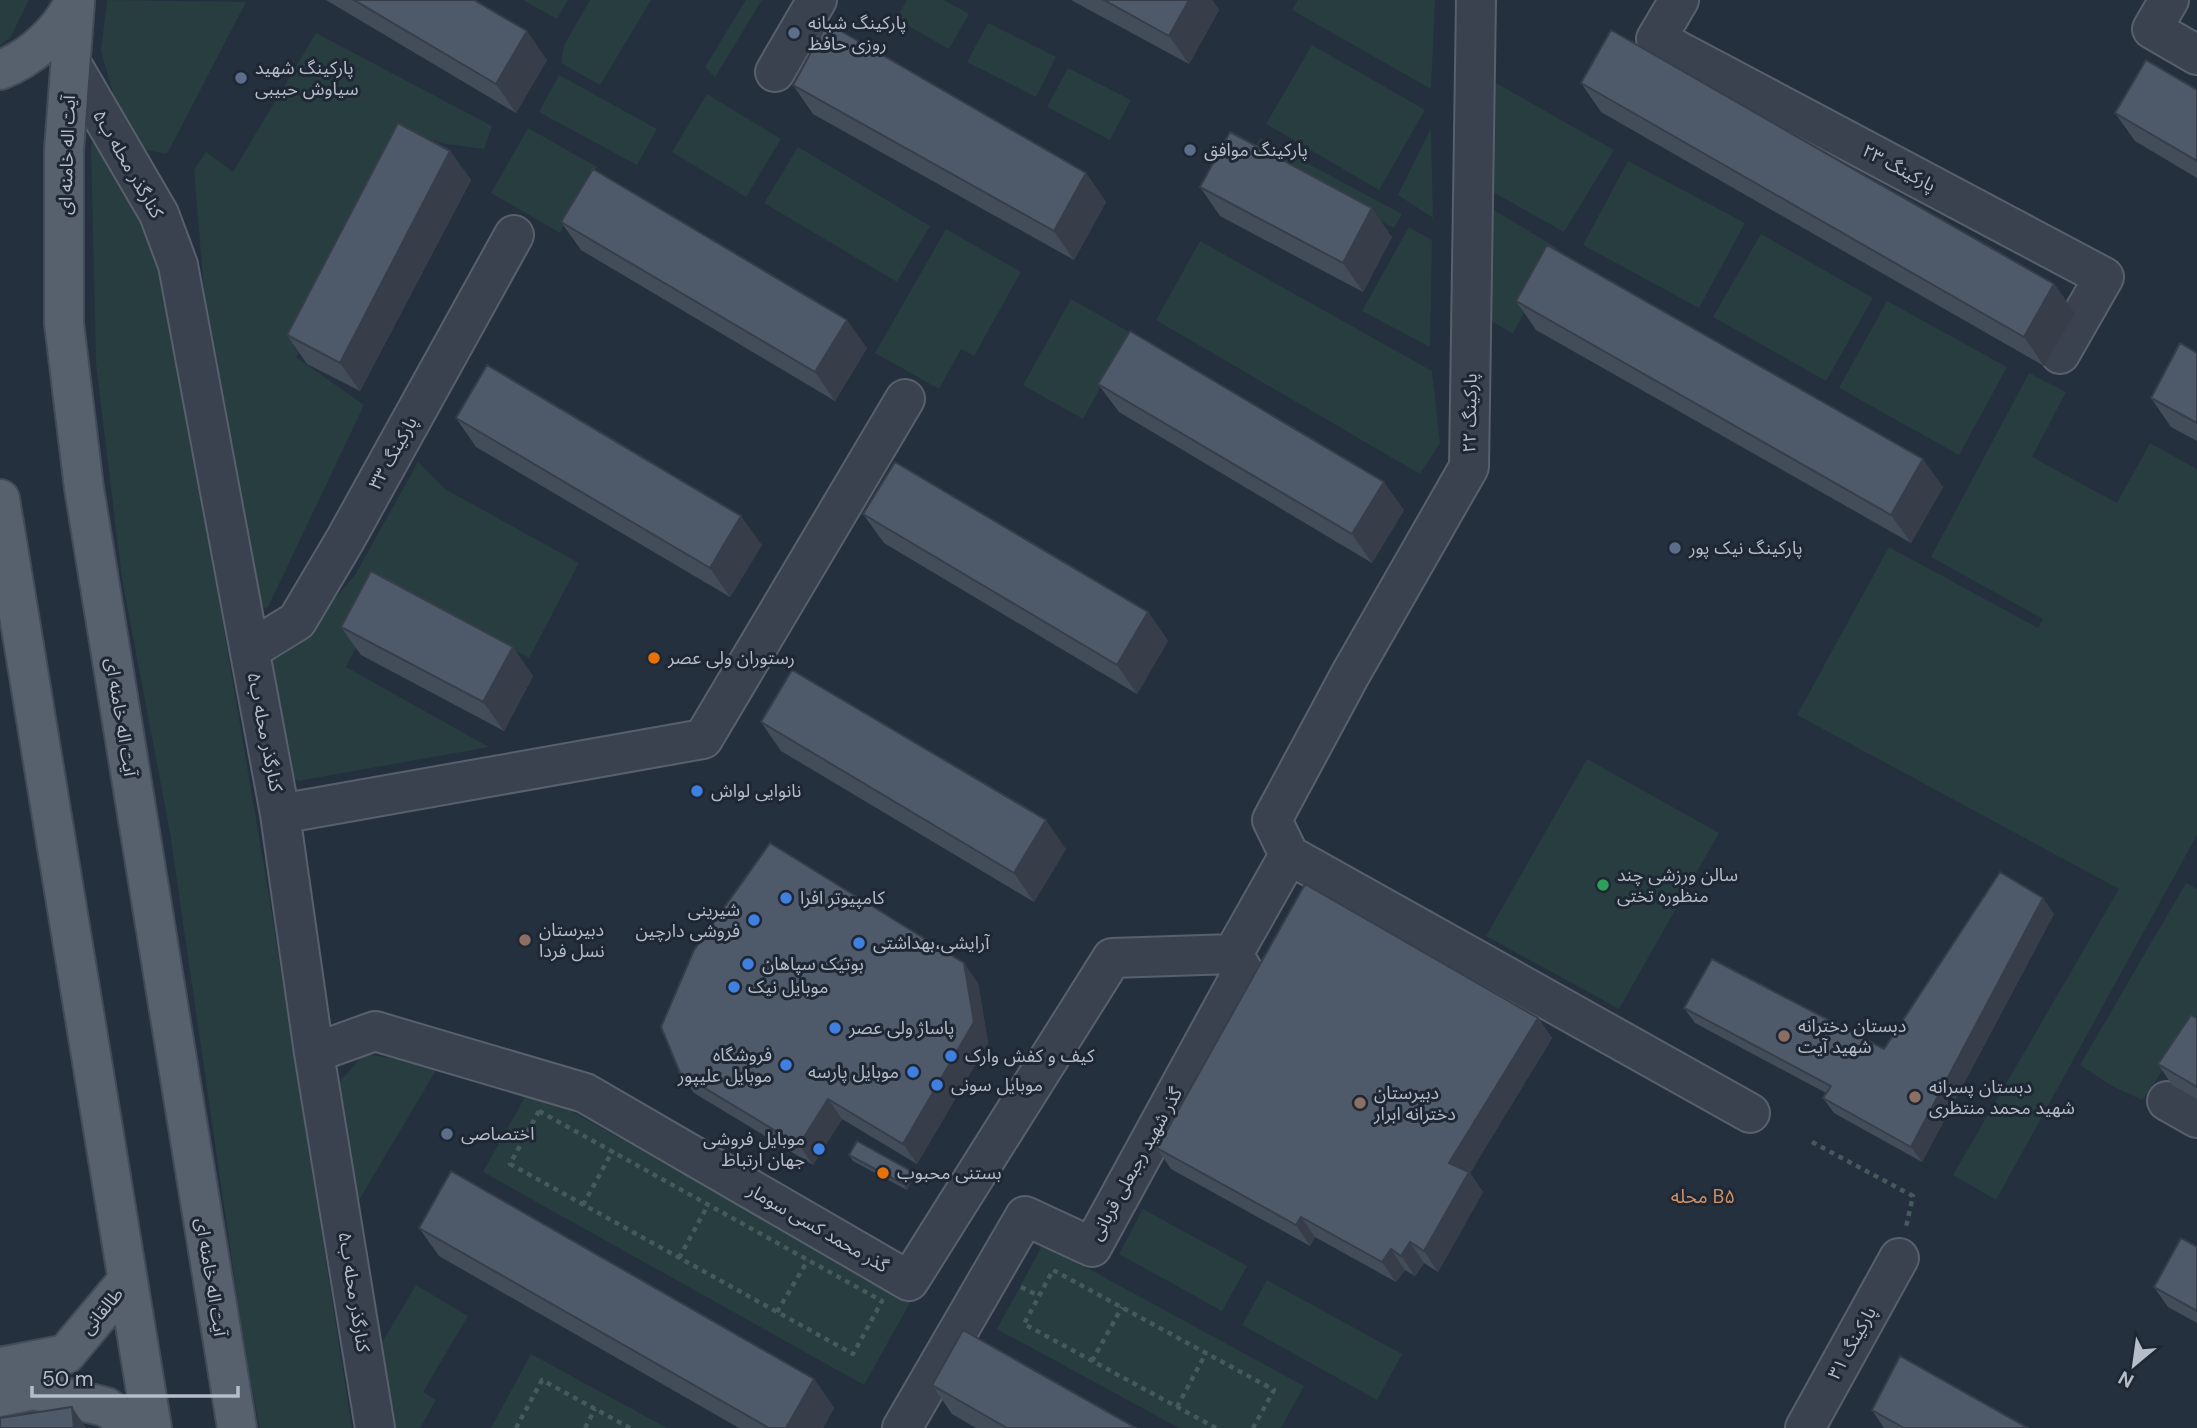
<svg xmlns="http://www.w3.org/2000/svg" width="2197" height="1428" font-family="'DM Sans','Noto Sans Arabic',sans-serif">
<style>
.green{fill:#273d3f}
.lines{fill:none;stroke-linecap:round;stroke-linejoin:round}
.minor-casing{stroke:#57606c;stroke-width:42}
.major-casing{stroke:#424b57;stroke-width:42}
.path{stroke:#455a5c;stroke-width:4.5;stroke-dasharray:5 5;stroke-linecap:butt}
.minor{stroke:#39424e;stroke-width:38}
.major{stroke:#57616e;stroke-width:38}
.wall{fill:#434d5a}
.shaded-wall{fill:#373e4a}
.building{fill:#4e5969;stroke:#373e4a;stroke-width:2}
.service-dot{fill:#5c6f8a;stroke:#1e2733;stroke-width:2.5}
.food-dot{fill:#e8710a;stroke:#1e2733;stroke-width:2.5}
.shop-dot{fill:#3f7fe0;stroke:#1e2733;stroke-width:2.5}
.leisure-dot{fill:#2e9e5b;stroke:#1e2733;stroke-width:2.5}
.education-dot{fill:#8d6e63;stroke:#1e2733;stroke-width:2.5}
.labels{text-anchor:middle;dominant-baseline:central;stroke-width:6;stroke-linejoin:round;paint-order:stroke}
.poi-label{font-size:18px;fill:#b5bdc9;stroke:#1e2733;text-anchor:start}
.street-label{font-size:18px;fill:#b5bdc9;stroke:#1e2733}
.neighbourhood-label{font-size:19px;fill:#d29266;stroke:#1e2733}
</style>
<rect width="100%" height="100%" fill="#25303e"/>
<!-- green -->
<path class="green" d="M 0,0 L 29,0 L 10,38 L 0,45 Z
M 107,0 L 246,2 L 167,154 L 141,149 L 118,111 L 101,51 Z
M 523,0 L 568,0 L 557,19 Z
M 590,0 L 651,0 L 600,85 L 561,63 L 564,45 Z
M 746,0 L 762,0 L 715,77 L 705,67 Z
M 907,0 L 944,0 L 969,14 L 949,49 L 896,19 Z
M 1298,0 L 1435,0 L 1431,89 L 1292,10 Z
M 988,23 L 1056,57 L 1036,97 L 967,62 Z
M 316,33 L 492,126 L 484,149 L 445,144 L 420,135 L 410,141 L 296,357 L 364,405 L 268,607 L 248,610 L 207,327 L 194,170 L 206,152 L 233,172 Z
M 1312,45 L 1425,110 L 1379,190 L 1266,124 Z
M 1068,68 L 1131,100 L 1110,140 L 1047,107 Z
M 559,75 L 657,129 L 637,165 L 539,112 Z
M 1489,79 L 1614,150 L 1564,232 L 1486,188 Z
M 707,94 L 781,139 L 746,197 L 672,152 Z
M 528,128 L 597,167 L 560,233 L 491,193 Z
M 1431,128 L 1433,218 L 1398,195 Z
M 98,134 L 163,267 L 270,902 L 352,1428 L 260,1428 L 247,1365 L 170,833 L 122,579 L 96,364 L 91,146 Z
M 1260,138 L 1402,214 L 1394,228 L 1252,152 Z
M 798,147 L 930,226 L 897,282 L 764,203 Z
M 1628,161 L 1745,223 L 1699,308 L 1583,245 Z
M 1484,204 L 1557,248 L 1513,334 L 1482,315 Z
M 1409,227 L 1432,240 L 1430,347 L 1362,311 Z
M 946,229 L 1021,272 L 974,356 L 961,349 L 939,389 L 875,353 Z
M 1761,234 L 1873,298 L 1826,381 L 1713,317 Z
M 1200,241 L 1432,371 L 1440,443 L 1420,474 L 1156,320 Z
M 1071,299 L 1131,333 L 1083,419 L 1023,385 Z
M 1887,301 L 2007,367 L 1959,455 L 1839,388 Z
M 2029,373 L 2066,392 L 2032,457 L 2117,503 L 2150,443 L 2197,469 L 2197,835 L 1996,1200 L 1953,1175 L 2119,889 L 1797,715 L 1889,547 L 2038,628 L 2043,619 L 1931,557 Z
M 418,462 L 445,489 L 579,563 L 529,658 L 388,585 L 346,667 L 489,747 L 298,781 L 281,769 L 269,653 L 302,636 L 355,575 Z
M 1587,759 L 1719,833 L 1619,1009 L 1486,936 Z
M 2186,883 L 2197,889 L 2197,1022 L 2142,1100 L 2112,1086 L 2080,1065 Z
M 364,1054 L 439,1065 L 358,1202 L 336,1086 Z
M 530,1088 L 911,1301 L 864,1385 L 483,1172 Z
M 1143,1209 L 1247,1266 L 1222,1311 L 1119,1254 Z
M 1043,1244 L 1304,1386 L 1281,1428 L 1179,1428 L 997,1329 Z
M 1267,1280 L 1402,1354 L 1377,1400 L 1242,1325 Z
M 416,1285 L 468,1316 L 423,1392 L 436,1400 L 420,1428 L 392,1428 L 380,1346 Z
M 531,1354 L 667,1428 L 491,1428 Z"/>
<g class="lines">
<!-- minor casing -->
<g class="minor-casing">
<path id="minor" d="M 1679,0 L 1656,39 L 2104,277 L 2060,354
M 2169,0 L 2152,29 L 2197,55
M 71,63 L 159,214 L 178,265 L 280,814 L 314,1053 L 375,1428
M 775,72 L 817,0
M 250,650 L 297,621 L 345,540 L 514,235
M 280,814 L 703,739 L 905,399
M 1289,855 L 1272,820 L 1350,675 L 1469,467 L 1476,0
M 1289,855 L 1750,1113
M 314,1053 L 375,1031 L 585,1093 L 909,1281 L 1112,958 L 1233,954 L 1289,855
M 2167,1101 L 2197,1118
M 902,1428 L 1025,1216 L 1092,1247 L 1243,971 L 1233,954
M 1805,1428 L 1899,1258"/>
</g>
<!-- major casing -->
<g class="major-casing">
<path id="major" d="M 75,2 L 64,150 L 64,323 L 84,488 L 237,1428
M 0,70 C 32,58 61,31 75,0
M 0,499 L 152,1428
M 0,1367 L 66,1354 L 127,1281
M 0,1397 L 34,1390 L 106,1407 L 136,1428"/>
</g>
<!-- path -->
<path class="path" d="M 539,1111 L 882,1301 L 853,1354 L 510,1164 Z
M 1812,1142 L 1913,1196 L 1906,1227
M 583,1205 L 613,1150
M 679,1258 L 708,1205
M 1021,1287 L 1039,1296
M 777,1312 L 808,1260
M 1092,1361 L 1122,1307
M 1177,1407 L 1206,1353
M 516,1428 L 542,1380 L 630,1428
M 585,1428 L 595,1409
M 1216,1428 L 1024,1324 L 1053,1270 L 1274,1390 L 1253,1428"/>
<!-- minor -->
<use href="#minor" class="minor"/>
<!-- major -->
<use href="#major" class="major"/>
</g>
<!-- wall -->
<path class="wall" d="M 326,0 L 474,0 L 547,60 L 516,113 Z
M 1071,0 L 1212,0 L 1219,10 L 1189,64 Z
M 1581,83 L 2054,284 L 2075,313 L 2044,366 L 1601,112 Z
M 793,85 L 1086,173 L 1106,202 L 1074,260 L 813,114 Z
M 2197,90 L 2197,178 L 2135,141 L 2115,113 Z
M 450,151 L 471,180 L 360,391 L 307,364 L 287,335 Z
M 1200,187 L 1392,237 L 1363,292 L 1220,216 Z
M 561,222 L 867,348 L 835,401 L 581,250 Z
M 1516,301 L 1943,487 L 1911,543 L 1536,330 Z
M 2197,353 L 2197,441 L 2171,427 L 2151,398 Z
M 1098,384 L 1404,510 L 1372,563 L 1119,412 Z
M 456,418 L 762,545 L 730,597 L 476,447 Z
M 863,514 L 1148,612 L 1168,641 L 1137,694 L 884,543 Z
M 341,627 L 533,676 L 504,731 L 361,655 Z
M 761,722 L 1066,849 L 1034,902 L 781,751 Z
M 2054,914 L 1922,1162 L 1834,1113 L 1823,1098 L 1826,1093 L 1695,1023 L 1684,1008 L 1884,1049 Z
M 978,983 L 988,1043 L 917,1164 L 842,1119 L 813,1165 L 694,1093 L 680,1073 Z
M 1538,1018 L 1552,1038 L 1470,1173 L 1483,1192 L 1438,1272 L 1424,1263 L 1415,1276 L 1405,1270 L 1396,1282 L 1315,1237 L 1310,1246 L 1171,1169 L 1157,1148 Z
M 2197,1018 L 2197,1099 L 2172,1085 L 2158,1064 Z
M 849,1155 L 911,1171 L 914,1176 L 907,1190 L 853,1161 Z
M 419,1228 L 814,1379 L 834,1408 L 823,1428 L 739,1428 L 439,1256 Z
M 2197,1247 L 2197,1323 L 2168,1307 L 2154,1287 Z
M 932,1385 L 1136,1428 L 976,1428 L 952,1414 Z
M 1872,1410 L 2028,1428 L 1884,1428 Z"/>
<!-- shaded-wall -->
<path class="shaded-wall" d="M 1189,0 L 1212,0 L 1219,10 L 1189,64 L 1169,36 Z
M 527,31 L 547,60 L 516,113 L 496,84 Z
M 450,151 L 471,180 L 360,391 L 340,363 Z
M 1086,173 L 1106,202 L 1074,260 L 1054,231 Z
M 1372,208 L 1392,237 L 1363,292 L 1343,263 Z
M 2054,284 L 2075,313 L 2044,366 L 2024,337 Z
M 847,320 L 867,348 L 835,401 L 815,372 Z
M 1923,459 L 1943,487 L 1911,543 L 1891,515 Z
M 1384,482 L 1404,510 L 1372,563 L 1352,534 Z
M 741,516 L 762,545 L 730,597 L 710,568 Z
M 1148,612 L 1168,641 L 1137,694 L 1117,665 Z
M 513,647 L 533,676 L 504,731 L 483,702 Z
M 1046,820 L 1066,849 L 1034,902 L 1014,873 Z
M 2043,898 L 2054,914 L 1922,1162 L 1911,1147 Z
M 964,963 L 978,983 L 988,1043 L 917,1164 L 903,1144 Z
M 1538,1018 L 1552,1038 L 1470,1173 L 1483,1192 L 1438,1272 L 1424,1251 L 1449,1163 Z
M 828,1099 L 842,1119 L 813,1165 L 799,1145 Z
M 911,1171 L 914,1176 L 907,1190 L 903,1184 Z
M 1301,1217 L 1315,1237 L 1310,1246 L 1296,1225 Z
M 1410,1242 L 1424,1263 L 1415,1276 L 1401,1256 Z
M 1391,1249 L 1405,1270 L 1396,1282 L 1382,1262 Z
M 814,1379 L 834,1408 L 823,1428 L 786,1428 Z
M 72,1407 L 86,1428 L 74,1428 Z"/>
<!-- building -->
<path class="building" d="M 354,0 L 474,0 L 527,31 L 496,84 Z
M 1104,0 L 1189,0 L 1169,36 Z
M 827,23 L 1086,173 L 1054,231 L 793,85 Z
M 1611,30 L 2054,284 L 2024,337 L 1581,83 Z
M 2146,60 L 2197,90 L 2197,161 L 2115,113 Z
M 398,123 L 450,151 L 340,363 L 287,335 Z
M 1230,132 L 1372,208 L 1343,263 L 1200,187 Z
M 593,169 L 847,320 L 815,372 L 561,222 Z
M 1547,245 L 1923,459 L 1891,515 L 1516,301 Z
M 1130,331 L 1384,482 L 1352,534 L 1098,384 Z
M 2180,343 L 2197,353 L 2197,423 L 2151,398 Z
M 487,365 L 741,516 L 710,568 L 456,418 Z
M 895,462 L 1148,612 L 1117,665 L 863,514 Z
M 371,571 L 513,647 L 483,702 L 341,627 Z
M 792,670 L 1046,820 L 1014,873 L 761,722 Z
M 770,843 L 964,963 L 974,1022 L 903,1144 L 828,1099 L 799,1145 L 680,1073 L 661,1027 L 694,950 Z
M 2000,872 L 2043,898 L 1911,1147 L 1823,1098 L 1831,1086 L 1684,1008 L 1712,959 L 1884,1049 Z
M 1305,884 L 1538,1018 L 1449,1163 L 1469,1172 L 1424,1251 L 1410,1242 L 1401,1256 L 1391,1249 L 1382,1262 L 1301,1217 L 1296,1225 L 1157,1148 Z
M 2191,1015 L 2197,1018 L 2197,1087 L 2158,1064 Z
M 857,1141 L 911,1171 L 903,1184 L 849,1155 Z
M 451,1171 L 814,1379 L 786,1428 L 769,1428 L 419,1228 Z
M 2181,1238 L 2197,1247 L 2197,1311 L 2154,1287 Z
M 963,1330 L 1136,1428 L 1007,1428 L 932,1385 Z
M 1900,1356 L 2028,1428 L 1904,1428 L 1872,1410 Z
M 72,1407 L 74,1428 L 0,1428 L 0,1418 Z"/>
<!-- markers -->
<g class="service-dot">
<circle cx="794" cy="33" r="7"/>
<circle cx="241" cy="78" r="7"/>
<circle cx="1190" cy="150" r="7"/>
<circle cx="1675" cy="548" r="7"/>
<circle cx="447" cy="1134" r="7"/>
</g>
<g class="food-dot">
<circle cx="654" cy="658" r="7"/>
<circle cx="883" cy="1173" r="7"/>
</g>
<g class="shop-dot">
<circle cx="697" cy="791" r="7"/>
<circle cx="786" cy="898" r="7"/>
<circle cx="754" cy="920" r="7"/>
<circle cx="859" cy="943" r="7"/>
<circle cx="748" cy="964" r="7"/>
<circle cx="734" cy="987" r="7"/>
<circle cx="835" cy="1028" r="7"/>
<circle cx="951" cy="1056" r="7"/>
<circle cx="786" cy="1065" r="7"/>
<circle cx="913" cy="1072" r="7"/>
<circle cx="937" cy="1085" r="7"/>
<circle cx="819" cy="1149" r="7"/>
</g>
<circle class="leisure-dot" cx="1603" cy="885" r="7"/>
<g class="education-dot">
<circle cx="525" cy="940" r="7"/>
<circle cx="1784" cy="1036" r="7"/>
<circle cx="1915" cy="1097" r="7"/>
<circle cx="1360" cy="1103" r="7"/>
</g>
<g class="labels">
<!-- poi labels -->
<g class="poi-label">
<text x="808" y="23">پارکینگ شبانه<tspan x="808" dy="21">روزی حافظ</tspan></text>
<text x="255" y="68">پارکینگ شهید<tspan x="255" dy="21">سیاوش حبیبی</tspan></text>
<text x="1204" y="150">پارکینگ موافق</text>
<text x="1689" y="548">پارکینگ نیک پور</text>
<text x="668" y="658">رستوران ولی عصر</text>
<text x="711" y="791">نانوایی لواش</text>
<text x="1617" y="875">سالن ورزشی چند<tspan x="1617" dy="21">منظوره تختی</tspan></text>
<text x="800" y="898">کامپیوتر افرا</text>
<text x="740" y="910" text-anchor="end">شیرینی<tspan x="740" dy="21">فروشی دارچین</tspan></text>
<text x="539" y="930">دبیرستان<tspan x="539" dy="21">نسل فردا</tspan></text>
<text x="873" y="943">آرایشی،بهداشتی</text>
<text x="762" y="964">بوتیک سپاهان</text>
<text x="748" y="987">موبایل نیک</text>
<text x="1798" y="1026">دبستان دخترانه<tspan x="1798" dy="21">شهید آیت</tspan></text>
<text x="849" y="1028">پاساژ ولی عصر</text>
<text x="772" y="1055" text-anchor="end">فروشگاه<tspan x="772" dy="21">موبایل علیپور</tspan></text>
<text x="965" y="1056">کیف و کفش وارک</text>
<text x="899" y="1072" text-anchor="end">موبایل پارسه</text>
<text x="951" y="1085">موبایل سونی</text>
<text x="1929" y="1087">دبستان پسرانه<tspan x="1929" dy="21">شهید محمد منتظری</tspan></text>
<text x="1374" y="1093">دبیرستان<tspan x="1374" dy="21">دخترانه ابرار</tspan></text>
<text x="461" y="1134">اختصاصی</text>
<text x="805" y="1139" text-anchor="end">موبایل فروشی<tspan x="805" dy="21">جهان ارتباط</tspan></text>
<text x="897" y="1173">بستنی محبوب</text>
</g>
<!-- street labels -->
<g class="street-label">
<text transform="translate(67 155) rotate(-88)">آیت اله خامنه ای</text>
<text transform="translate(128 164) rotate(60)">کنارگذر محله ب۵</text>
<text transform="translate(1899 168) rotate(28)">پارکینگ ۲۳</text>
<text transform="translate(1470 413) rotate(-89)">پارکینگ ۲۲</text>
<text transform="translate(393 453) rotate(-61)">پارکینگ ۳۳</text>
<text transform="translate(121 717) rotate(81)">آیت اله خامنه ای</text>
<text transform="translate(265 732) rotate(79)">کنارگذر محله ب۵</text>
<text transform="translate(1136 1164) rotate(-61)">گذر شهید رجبعلی قربانی</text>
<text transform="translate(818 1228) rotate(30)">گذر محمد کسی سومار</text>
<text transform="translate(211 1277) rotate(81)">آیت اله خامنه ای</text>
<text transform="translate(354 1292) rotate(81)">کنارگذر محله ب۵</text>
<text transform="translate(102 1311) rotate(-50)">طالقانی</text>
<text transform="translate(1852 1343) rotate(-61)">پارکینگ ۳۱</text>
</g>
<!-- neighbourhood labels -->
<g class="neighbourhood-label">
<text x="1703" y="1196">محله B۵</text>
</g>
</g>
<!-- north arrow -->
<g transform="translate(2134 1365) rotate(209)" stroke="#1e2733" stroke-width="5" paint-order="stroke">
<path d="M0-5L12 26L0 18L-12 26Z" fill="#b5bdc9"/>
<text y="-10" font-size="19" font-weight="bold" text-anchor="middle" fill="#b5bdc9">N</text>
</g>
<!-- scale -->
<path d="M32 1386v10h206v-10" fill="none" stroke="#b5bdc9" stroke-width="3.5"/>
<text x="42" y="1386" font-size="21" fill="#b5bdc9" stroke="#1e2733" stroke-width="5" paint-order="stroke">50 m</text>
</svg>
